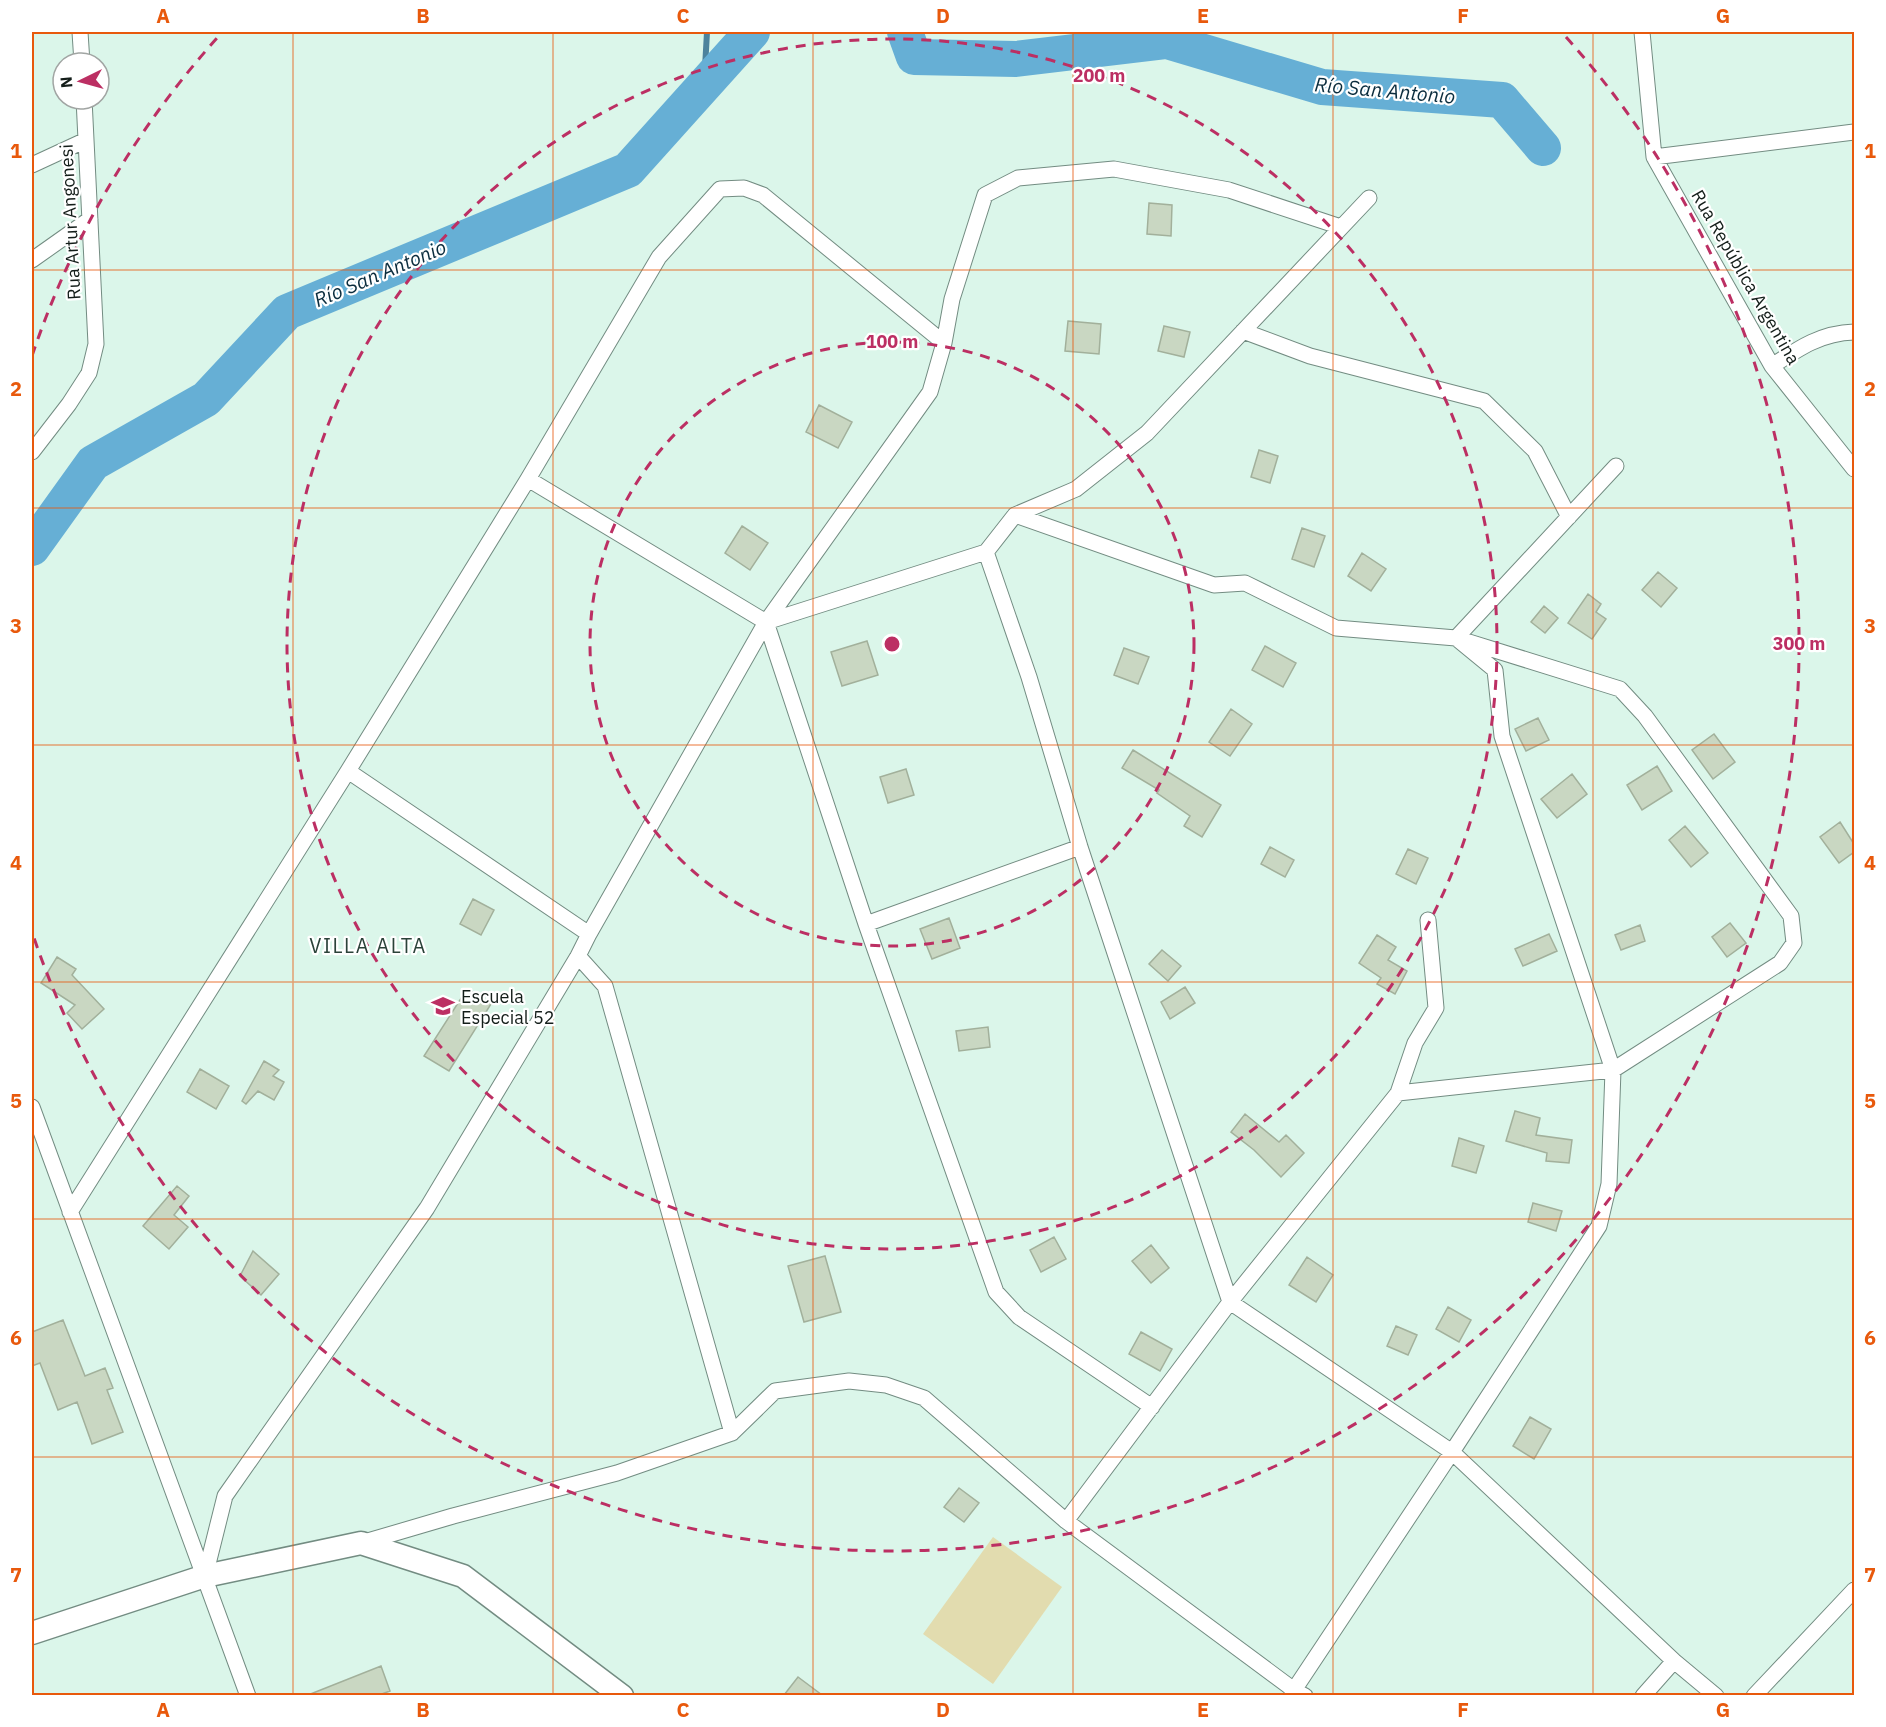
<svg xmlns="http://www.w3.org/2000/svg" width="1886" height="1727" font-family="'IBM Plex Sans',sans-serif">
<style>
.pitch{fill:#e2dcaf}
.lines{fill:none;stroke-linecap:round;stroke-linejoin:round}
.stream{stroke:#4d839d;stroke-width:6}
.river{stroke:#66afd5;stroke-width:36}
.building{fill:#c9d7c2;stroke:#a2b09b;stroke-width:1.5}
.street-casing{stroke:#738c82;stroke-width:17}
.secondary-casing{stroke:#738c82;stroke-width:25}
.street{stroke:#fff;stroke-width:15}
.secondary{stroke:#fff;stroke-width:22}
.grid{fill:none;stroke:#e8590c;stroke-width:1.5;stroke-opacity:0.55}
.ring{fill:none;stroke:#bc2f63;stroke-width:3;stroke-dasharray:10 8}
.labels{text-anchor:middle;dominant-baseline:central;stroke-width:4.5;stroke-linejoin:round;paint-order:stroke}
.street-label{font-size:18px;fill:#131d19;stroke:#fff}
.poi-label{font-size:18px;fill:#131d19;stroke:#fff;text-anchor:start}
.water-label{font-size:20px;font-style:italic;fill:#0b2d3e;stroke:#fff}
.neighbourhood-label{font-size:20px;letter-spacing:1.5px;fill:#2b4239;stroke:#fff}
.centre{fill:#bc2f63;stroke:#fff;stroke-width:3}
.ring-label{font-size:18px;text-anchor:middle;font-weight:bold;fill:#bc2f63;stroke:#fff;stroke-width:4.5;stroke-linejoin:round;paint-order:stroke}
.neatline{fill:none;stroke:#e8590c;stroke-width:2}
.grid-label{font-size:20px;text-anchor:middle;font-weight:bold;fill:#e8590c}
</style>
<rect width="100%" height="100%" fill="#dbf6ea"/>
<!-- pitch -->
<path class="pitch" d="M 993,1537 L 1062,1587 L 993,1684 L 923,1634 Z"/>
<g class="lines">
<!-- stream -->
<path class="stream" d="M 704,86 L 707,32"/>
<!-- river -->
<path class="river" d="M 905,32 L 914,57 L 1016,59 L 1167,41 L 1322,87 L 1502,100 L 1543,148
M 32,548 L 93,463 L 206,399 L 287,312 L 628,170 L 752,32"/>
</g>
<!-- building -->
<path class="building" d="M 1149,203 L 1172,205 L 1171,236 L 1147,234 Z
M 1068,321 L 1101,324 L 1099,354 L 1065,351 Z
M 1164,326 L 1190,332 L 1184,357 L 1158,351 Z
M 819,405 L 852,422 L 838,448 L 806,432 Z
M 1259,450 L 1278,456 L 1270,483 L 1251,477 Z
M 742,526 L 768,543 L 750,570 L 725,553 Z
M 1302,528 L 1325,536 L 1314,567 L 1292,559 Z
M 1362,553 L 1386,569 L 1371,591 L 1348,576 Z
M 1658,572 L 1677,588 L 1661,607 L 1642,590 Z
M 1588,594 L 1601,604 L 1596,612 L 1606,619 L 1592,639 L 1568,623 Z
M 1544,606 L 1558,618 L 1545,633 L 1531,622 Z
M 867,641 L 878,675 L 842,686 L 831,652 Z
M 1265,646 L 1296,663 L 1283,687 L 1252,670 Z
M 1124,648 L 1149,657 L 1138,684 L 1114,675 Z
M 1231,709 L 1252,724 L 1230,756 L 1209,742 Z
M 1538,718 L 1549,740 L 1526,751 L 1515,729 Z
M 1714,734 L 1735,762 L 1713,779 L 1692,750 Z
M 1133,750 L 1221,805 L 1202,837 L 1184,826 L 1190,816 L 1157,793 L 1159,790 L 1122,768 Z
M 1657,766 L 1672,791 L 1642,810 L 1627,785 Z
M 906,769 L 914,795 L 888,803 L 880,777 Z
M 1572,774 L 1587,794 L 1557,818 L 1541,799 Z
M 1840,822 L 1854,844 L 1854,852 L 1839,863 L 1820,837 Z
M 1685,826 L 1708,853 L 1691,867 L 1669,840 Z
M 1270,847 L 1294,860 L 1285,877 L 1261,864 Z
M 1408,849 L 1428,858 L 1416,884 L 1396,874 Z
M 473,899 L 494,910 L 481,935 L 460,924 Z
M 949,918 L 960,948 L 932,959 L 920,929 Z
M 1730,923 L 1746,943 L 1727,957 L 1712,937 Z
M 1640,925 L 1645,941 L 1621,950 L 1615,935 Z
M 1549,934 L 1557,951 L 1523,966 L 1515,949 Z
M 1377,935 L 1396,947 L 1388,960 L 1407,971 L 1395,994 L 1377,984 L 1381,978 L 1359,963 Z
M 1162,950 L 1181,966 L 1168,981 L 1149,964 Z
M 57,957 L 76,969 L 72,975 L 104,1009 L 82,1029 L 67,1013 L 75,1005 L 41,983 Z
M 1185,987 L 1195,1003 L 1170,1019 L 1161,1002 Z
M 467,989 L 491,1004 L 449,1071 L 424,1056 Z
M 988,1027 L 990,1047 L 959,1051 L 956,1031 Z
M 264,1061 L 279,1070 L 273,1076 L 284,1082 L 274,1100 L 258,1091 L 246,1104 L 242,1101 Z
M 200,1069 L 229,1086 L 216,1109 L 187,1092 Z
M 1515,1111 L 1540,1118 L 1536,1135 L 1572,1140 L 1569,1163 L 1546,1161 L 1547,1153 L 1506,1141 Z
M 1245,1114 L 1279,1142 L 1286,1135 L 1304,1153 L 1281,1177 L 1254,1150 L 1231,1132 Z
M 1459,1138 L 1484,1146 L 1476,1173 L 1452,1166 Z
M 177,1186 L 189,1196 L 174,1215 L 188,1227 L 169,1249 L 143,1226 Z
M 1533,1203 L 1562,1211 L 1556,1231 L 1528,1222 Z
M 1054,1237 L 1066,1259 L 1041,1272 L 1030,1250 Z
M 1151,1245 L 1169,1268 L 1151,1283 L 1132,1261 Z
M 253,1251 L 279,1274 L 261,1295 L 240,1276 Z
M 825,1256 L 841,1312 L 804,1322 L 788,1266 Z
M 1307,1257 L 1333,1275 L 1316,1302 L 1289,1285 Z
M 1448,1307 L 1471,1320 L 1459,1342 L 1436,1329 Z
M 63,1320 L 85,1376 L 105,1368 L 113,1388 L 107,1390 L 123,1432 L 92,1444 L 77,1402 L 58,1410 L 40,1363 L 32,1366 L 32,1332 Z
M 1396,1326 L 1417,1335 L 1408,1355 L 1387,1346 Z
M 1141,1332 L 1172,1349 L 1160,1371 L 1129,1354 Z
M 1530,1417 L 1551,1429 L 1534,1459 L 1513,1446 Z
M 959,1488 L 979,1503 L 964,1522 L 944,1507 Z
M 381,1666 L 390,1691 L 379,1695 L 308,1695 Z
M 798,1677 L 822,1695 L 784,1695 Z"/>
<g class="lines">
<!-- street casing -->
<g class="street-casing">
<path id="street" d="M 80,32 L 82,63
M 1642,32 L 1654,157 L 1772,366 L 1854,469
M 1654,157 L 1854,132
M 32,165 L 86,140
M 32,260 L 90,219
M 1243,331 L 1310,356 L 1484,401 L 1535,451 L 1569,517
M 1772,366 C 1799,348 1821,333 1854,332
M 32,452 L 69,404 L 89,373 L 96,344 L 84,99
M 1616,466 L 1456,638 L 1620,689 L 1645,716 L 1791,916 L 1794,943 L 1780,963 L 1613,1070 L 1609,1184 L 1599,1226 L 1452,1452 L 1674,1661 L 1716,1696
M 528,479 L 766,622 L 986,552 L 1015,515 L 1076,489 L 1147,433 L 1369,198
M 1015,515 L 1214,585 L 1245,583 L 1336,628 L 1456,638 L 1495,670 L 1502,736 L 1613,1070 L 1398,1093
M 986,552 L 1029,677 L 1080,847 L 1230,1302 L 1452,1452 L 1294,1690 L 1305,1696
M 766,622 L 866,924 L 996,1292 L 1019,1317 L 1152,1407
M 348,771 L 589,934
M 866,924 L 1080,847
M 578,956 L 605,986 L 732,1433
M 32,1107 L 248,1696
M 70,1212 L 348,771 L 528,479 L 659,257 L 720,189 L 744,188 L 763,195 L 944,343
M 1066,1521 L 1230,1302 L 1398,1093 L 1415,1043 L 1436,1008 L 1428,920
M 361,1543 L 453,1516 L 617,1473 L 732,1433 L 775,1391 L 849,1381 L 886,1385 L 924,1398 L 1066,1521 L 1294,1690 L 1291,1696
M 205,1576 L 225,1496 L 427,1208 L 578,956 L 589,934 L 766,622 L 930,392 L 944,343 L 952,299 L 985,195 L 1018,178 L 1114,169 L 1229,190 L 1341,227
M 1643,1696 L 1674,1661
M 1754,1696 L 1854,1590"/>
</g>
<!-- secondary casing -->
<g class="secondary-casing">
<path id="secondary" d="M 32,1633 L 205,1576 L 361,1543 L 463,1576 L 622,1696"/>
</g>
<!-- street -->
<use href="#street" class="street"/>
<!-- secondary -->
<use href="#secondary" class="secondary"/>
</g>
<!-- grid -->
<path class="grid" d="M 293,32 L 293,1696M 553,32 L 553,1696M 813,32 L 813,1696M 1073,32 L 1073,1696M 1333,32 L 1333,1696M 1593,32 L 1593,1696M 32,270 L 1854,270M 32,508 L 1854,508M 32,745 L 1854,745M 32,982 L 1854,982M 32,1219 L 1854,1219M 32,1457 L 1854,1457"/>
<!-- distance rings -->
<g class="ring">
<circle cx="892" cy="644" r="302"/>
<circle cx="892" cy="644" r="605"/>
<path d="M32 356A907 907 0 0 1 218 37M1566 37A907 907 0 1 1 32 932"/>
</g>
<!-- icons -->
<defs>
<g id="school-bare" transform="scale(1.8)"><path d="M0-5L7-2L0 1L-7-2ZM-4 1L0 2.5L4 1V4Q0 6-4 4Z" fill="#bc2f63" stroke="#fff" stroke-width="2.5" paint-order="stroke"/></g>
</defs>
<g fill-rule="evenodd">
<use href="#school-bare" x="443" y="1006"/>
</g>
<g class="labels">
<!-- street labels -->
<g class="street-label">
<text transform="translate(70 222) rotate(-93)">Rua Artur Angonesi</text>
<text transform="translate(1746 277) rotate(60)">Rua República Argentina</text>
</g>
<!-- poi labels -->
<g class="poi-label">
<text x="461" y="996">Escuela<tspan x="461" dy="21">Especial 52</tspan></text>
</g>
<!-- water labels -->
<g class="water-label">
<text transform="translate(1385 90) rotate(5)">Río San Antonio</text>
<text transform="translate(380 273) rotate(-23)">Río San Antonio</text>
</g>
<!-- neighbourhood labels -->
<g class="neighbourhood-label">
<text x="368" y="945">VILLA ALTA</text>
</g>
</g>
<circle cx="892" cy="644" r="9" class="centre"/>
<g class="ring-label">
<text x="1099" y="82">200 m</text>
<text x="892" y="348">100 m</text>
<text x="1799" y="650">300 m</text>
</g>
<!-- border -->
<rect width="1886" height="1727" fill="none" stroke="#ffffff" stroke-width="66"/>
<!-- north arrow -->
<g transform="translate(81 81) rotate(265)"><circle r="28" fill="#ffffff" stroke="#a1a5a3" stroke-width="1.5"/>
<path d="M0-4.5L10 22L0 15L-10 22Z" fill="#bc2f63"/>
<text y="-9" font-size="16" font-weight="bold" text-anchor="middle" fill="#131d19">N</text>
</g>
<rect x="33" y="33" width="1820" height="1661" class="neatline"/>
<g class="grid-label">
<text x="163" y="23">A</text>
<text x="423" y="23">B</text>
<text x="683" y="23">C</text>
<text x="943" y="23">D</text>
<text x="1203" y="23">E</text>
<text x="1463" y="23">F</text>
<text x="1723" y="23">G</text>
<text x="16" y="158">1</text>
<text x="1870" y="158">1</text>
<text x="16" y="396">2</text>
<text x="1870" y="396">2</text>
<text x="16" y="633">3</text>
<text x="1870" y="633">3</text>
<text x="16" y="870">4</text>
<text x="1870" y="870">4</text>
<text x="16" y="1108">5</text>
<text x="1870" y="1108">5</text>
<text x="16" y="1345">6</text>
<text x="1870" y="1345">6</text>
<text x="16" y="1582">7</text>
<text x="1870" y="1582">7</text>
<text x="163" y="1717">A</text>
<text x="423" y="1717">B</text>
<text x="683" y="1717">C</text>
<text x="943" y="1717">D</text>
<text x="1203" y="1717">E</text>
<text x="1463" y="1717">F</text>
<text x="1723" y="1717">G</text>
</g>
</svg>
